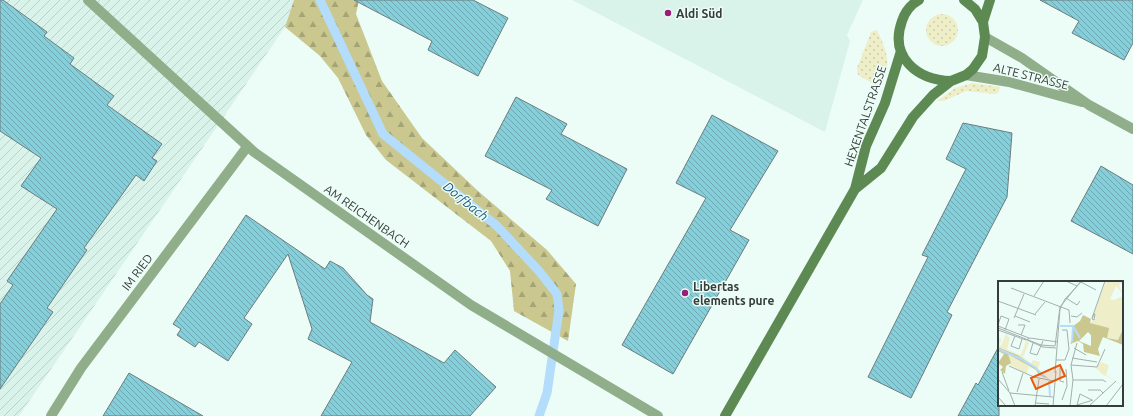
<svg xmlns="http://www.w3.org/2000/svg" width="1133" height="416" font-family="Ubuntu,sans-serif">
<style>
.built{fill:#daf3ea}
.industrial{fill:url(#industrial-furrows)}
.grass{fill:url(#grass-dots)}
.forest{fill:url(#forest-firs)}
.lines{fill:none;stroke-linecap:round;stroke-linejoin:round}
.stream{stroke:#b3ddfb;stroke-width:9}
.building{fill:url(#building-back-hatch);stroke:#6c7c7e}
.street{stroke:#90ae89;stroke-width:10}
.secondary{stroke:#5d8953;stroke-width:10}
.poi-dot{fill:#981e78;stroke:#ecfdf7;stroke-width:1.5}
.labels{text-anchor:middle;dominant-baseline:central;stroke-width:3;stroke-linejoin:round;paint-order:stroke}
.poi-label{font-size:12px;font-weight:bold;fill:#353c3a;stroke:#ecfdf7;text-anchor:start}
.street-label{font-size:12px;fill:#353c3a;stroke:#ecfdf7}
.water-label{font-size:13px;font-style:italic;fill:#1c567b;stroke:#ecfdf7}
.inset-river{fill:none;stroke:#b3ddfb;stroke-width:2}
.inset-road{fill:none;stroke:#a3b0ab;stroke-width:1}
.view{fill:#e8590c;fill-opacity:0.15;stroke:#e8590c;stroke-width:2}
.inset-edge{fill:none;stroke:#353c3a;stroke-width:2}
</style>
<defs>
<pattern id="industrial-furrows" width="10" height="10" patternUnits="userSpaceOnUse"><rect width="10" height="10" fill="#daf3ea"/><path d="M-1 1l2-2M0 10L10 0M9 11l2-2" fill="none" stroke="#bcd1c9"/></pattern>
<pattern id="grass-dots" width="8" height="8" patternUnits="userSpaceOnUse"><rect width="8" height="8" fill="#eeeec9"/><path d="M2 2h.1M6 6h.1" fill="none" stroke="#cdcdad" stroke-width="1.8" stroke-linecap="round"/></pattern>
<pattern id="forest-firs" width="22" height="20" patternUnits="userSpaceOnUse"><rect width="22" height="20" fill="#cac88f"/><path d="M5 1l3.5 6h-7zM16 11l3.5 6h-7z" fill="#a5a476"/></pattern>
<pattern id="building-back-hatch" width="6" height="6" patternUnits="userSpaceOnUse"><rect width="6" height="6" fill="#84cfda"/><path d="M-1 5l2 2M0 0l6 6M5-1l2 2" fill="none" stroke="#6da9b2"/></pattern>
</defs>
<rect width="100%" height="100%" fill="#ecfdf7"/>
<!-- built -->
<path class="built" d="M 572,0 L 863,0 L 847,35 L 850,41 L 825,132 Z"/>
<!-- industrial -->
<path class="industrial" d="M 0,0 L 294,0 L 285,27 L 19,416 L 0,416 Z"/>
<!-- grass -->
<path class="grass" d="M926 30a16 16 0 1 1 32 0a16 16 0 1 1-32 0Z
M 877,30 C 888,54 892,63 880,88 L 858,75 L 857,68 L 871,32 Z
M 972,83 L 1000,87 L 998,93 L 995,94 L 966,91 L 944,101 L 937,101 L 955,88 Z"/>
<!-- forest -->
<path class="forest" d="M 294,0 L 359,0 L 356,14 L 382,81 L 422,138 L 478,191 L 547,250 L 576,284 L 568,341 L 514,311 L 510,271 L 491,241 L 386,160 L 366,135 L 338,78 L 320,56 L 285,27 Z"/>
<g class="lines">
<!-- stream -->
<path class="stream" d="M 320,0 L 383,134 L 497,226 L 539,271 L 557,294 L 559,310 L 547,393 L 539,416"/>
</g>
<!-- building -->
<path class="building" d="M 0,0 L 3,0 L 47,32 L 44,36 L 74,58 L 70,64 L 114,96 L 107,105 L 162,144 L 152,158 L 157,161 L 144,181 L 136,175 L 84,248 L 87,250 L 47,308 L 53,312 L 0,389 L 0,304 L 13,285 L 7,281 L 57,209 L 21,186 L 41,158 L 0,131 Z
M 354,0 L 473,0 L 508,18 L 478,76 L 428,50 L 432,41 Z
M 1040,0 L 1133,0 L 1133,43 L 1124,60 L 1072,33 L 1079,21 Z
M 516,97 L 567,124 L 561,134 L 627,169 L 598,226 L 546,199 L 552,190 L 485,156 Z
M 712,115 L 778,151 L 730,230 L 749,240 L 673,374 L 622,345 L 706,198 L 676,183 Z
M 963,123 L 1012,133 L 1007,197 L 947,312 L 952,315 L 911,398 L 868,377 L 928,257 L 922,255 L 966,169 L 946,159 Z
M 1101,166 L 1133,185 L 1133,254 L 1071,221 Z
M 246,215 L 325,269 L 330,261 L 343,268 L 367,295 L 373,299 L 370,322 L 444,363 L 455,350 L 496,387 L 470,416 L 321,416 L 352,362 L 308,339 L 312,329 L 288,254 L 244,318 L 252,324 L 228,361 L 199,342 L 195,347 L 177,335 L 181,329 L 173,324 Z
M 999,346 L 999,416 L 958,416 L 976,383 L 978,385 Z
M 129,373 L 203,416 L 103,416 Z"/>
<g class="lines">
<!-- street -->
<path class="street" d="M 88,0 L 254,152 L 471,305 L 658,416
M 985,37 L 1022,58 L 1089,105 L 1133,129
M 966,75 L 1009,82 L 1082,102
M 51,416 L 81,368 L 247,147"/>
<!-- secondary -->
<path class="secondary" d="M 919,0 C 910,5 905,12 902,21 C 889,57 917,80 951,81
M 983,22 L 990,0
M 855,189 L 881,168 L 913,117 L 933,95 L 951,81 L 966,75 L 973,69 L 982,56 L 985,37 L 983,22 L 975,9 L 964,0
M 725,416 L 855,189 L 866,146 L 885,103 L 901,51"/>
</g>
<!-- markers -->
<g class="poi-dot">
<circle cx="668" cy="13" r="4"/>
<circle cx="685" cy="293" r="4"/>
</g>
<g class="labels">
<!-- poi labels -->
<g class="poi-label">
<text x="676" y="13">Aldi Süd</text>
<text x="693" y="286">Libertas<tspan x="693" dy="14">elements pure</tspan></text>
</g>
<!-- street labels -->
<g class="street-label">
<text transform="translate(1031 76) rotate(14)">ALTE STRASSE</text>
<text transform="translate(865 116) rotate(-71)">HEXENTALSTRASSE</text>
<text transform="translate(367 216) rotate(35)">AM REICHENBACH</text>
<text transform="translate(137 272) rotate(-53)">IM RIED</text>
</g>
<!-- water labels -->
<g class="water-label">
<text transform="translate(466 201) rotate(39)">Dorfbach</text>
</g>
</g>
<!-- overview -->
<g transform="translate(998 281)">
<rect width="125" height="125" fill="#ecfdf7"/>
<path d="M 108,0 L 125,0 L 121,5 L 125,13 L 118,5 L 112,18 L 116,19 L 125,15 L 125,48 L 120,59 L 109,57 L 92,42 L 98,37 L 96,32 ZM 9,73 L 19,76 L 33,88 L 30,87 L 29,93 L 12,84 ZM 103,81 L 111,84 L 108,94 L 118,100 L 104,93 L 98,87 Z" fill="#eeeec9"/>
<path d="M 85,34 L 93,38 L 92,42 L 111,47 L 109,57 L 120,59 L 125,48 L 125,64 L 105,56 L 100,68 L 102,75 L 86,71 L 85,63 L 80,60 L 72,63 L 75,58 L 74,46 L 82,40 ZM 90,51 L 93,54 L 93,65 L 81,60 ZM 0,66 L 22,75 L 51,98 L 41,94 L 38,89 L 10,73 L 13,82 L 8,85 L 7,93 L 2,89 L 5,86 L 0,82 L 6,73 L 0,70 Z" fill="#cac88f" fill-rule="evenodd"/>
<path d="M 8,53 L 12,57 L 9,68 L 20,73 L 23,74 L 28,60 L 31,62 L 25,76 L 33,82 L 35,79 L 42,81 L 40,88 L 18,73 L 0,66 L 0,57 L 4,58 L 1,64 L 3,65 Z" fill="#eeeec9"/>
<path class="inset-river" d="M 62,45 L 75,45 L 82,57M 74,61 L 75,46M 0,68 L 21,77 L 38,87 L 46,96M 51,100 L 52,115"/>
<path class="inset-road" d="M 68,0 L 79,5M 81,0 L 98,9M 13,7 L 63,26M 36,15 L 46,0M 68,17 L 79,24 L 82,20M 0,20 L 38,34M 63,26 L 71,29 L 72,42M 37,33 L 47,21M 96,33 L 97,33 L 96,39 L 94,38 ZM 17,35 L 32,41M 73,35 L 79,36 L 84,32M 16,37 L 26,13M 94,37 L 107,0M 0,44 L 3,35 L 11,38 L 7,49M 20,44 L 27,44 L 23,54M 0,45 L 31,57M 0,47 L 43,64 L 57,65 L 62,26 L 83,0M 0,49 L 28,59 L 32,57 L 60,61M 17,55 L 13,65 L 21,68 L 24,58M 29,59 L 45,66 L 58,67M 35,62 L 32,72 L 39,74 L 45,60M 76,67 L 88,74M 74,77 L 99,81M 58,79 L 67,79 L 71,68 L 69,49 L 64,49M 73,84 L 99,86 L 107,68M 11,85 L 36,96 L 56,100M 62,87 L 62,100 L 66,101M 4,91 L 11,110M 57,92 L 62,28 L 67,18 L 84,0M 0,98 L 12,112 L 17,125M 75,99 L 105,99 L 108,101M 90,109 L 102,109 L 105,112M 19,111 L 25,92M 12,112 L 55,116M 0,116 L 8,125M 64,119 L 69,105 L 68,88M 38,122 L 51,123M 79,124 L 82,113 L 94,119M 79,124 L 95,119M 37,125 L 41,98M 55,125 L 58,90M 72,125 L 75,99 L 73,84 L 79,62M 91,125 L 118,100M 108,125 L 125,103"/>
<path class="view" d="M 62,84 L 67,95 L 38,108 L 33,97 Z"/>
<rect width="125" height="125" class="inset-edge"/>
</g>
</svg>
